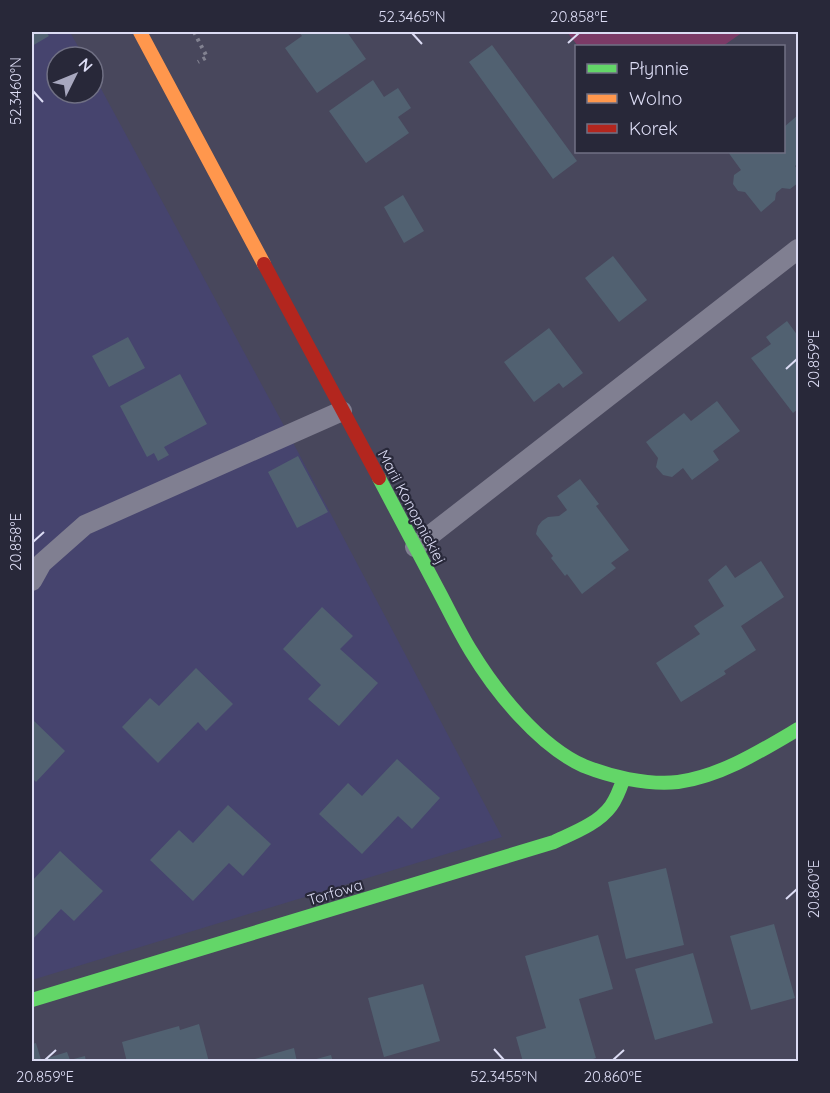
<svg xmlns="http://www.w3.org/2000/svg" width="830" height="1093" font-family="Quicksand,sans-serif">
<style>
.built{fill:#46446e}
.green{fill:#7b3a66}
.building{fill:#516171}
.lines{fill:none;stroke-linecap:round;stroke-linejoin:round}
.path{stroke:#828291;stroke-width:4;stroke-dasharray:3 4.5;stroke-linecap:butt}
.lane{stroke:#807f91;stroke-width:20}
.fast{stroke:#63d668;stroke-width:14}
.slow{stroke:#ff974d;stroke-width:14}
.jam{stroke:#b3261e;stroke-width:14}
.ticks{fill:none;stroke:#dcdcf4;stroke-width:2}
.labels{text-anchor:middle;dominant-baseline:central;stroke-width:4.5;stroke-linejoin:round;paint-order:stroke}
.street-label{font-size:15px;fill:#dcdcf4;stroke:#282839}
.neatline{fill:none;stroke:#dcdcf4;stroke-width:2}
.ticks-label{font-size:15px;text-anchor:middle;fill:#dcdcf4}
</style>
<rect width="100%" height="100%" fill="#48475c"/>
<!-- built -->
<path class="built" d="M 32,32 L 70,32 L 84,57 L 57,57 L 57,93 L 93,93 L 93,74 L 289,435 L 502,837 L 32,980 Z"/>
<!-- green -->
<path class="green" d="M 567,32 L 743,32 L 723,46 L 578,46 Z"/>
<!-- building -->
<path class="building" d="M 32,32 L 46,32 L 49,36 L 32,46 Z
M 299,32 L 347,32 L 366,59 L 317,93 L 285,48 L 302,36 Z
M 492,45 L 577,161 L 553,179 L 469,62 Z
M 373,80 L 384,97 L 398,88 L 411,108 L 398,117 L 409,133 L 366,163 L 329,111 Z
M 798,115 L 798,163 L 795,166 L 798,170 L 798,183 L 790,189 L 782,188 L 776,193 L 775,200 L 761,212 L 745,192 L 738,191 L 733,184 L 734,175 L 741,170 L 728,152 L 784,152 L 784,127 Z
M 403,195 L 424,231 L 404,243 L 384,207 Z
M 613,256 L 647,300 L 619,322 L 585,278 Z
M 787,321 L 798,336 L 798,409 L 793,413 L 751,358 L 771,344 L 766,337 Z
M 549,328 L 583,373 L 563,388 L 559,383 L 534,402 L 504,362 Z
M 128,337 L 145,368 L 109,387 L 92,356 Z
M 180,374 L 207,424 L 164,447 L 169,455 L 158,461 L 154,453 L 147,457 L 120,406 Z
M 717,401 L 740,431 L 713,451 L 719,460 L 692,480 L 683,468 L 672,477 L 663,475 L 656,467 L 658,458 L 646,442 L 684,413 L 691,421 Z
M 298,456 L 328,512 L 297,528 L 268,472 Z
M 580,479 L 599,504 L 596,506 L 629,550 L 611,563 L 616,568 L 582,594 L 567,574 L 565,576 L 551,558 L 553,556 L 536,534 L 538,526 L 542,521 L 548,517 L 559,516 L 567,510 L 557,496 Z
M 761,561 L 784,597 L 741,626 L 756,650 L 724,671 L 726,674 L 681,702 L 656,663 L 700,634 L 694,626 L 724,606 L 708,580 L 726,565 L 735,578 Z
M 322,607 L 353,636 L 340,649 L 378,683 L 339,726 L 308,699 L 321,685 L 283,649 Z
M 196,668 L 233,704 L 206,731 L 198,722 L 158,763 L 122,727 L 150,698 L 159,706 Z
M 32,719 L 65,751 L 36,782 L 32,778 Z
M 397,759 L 440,798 L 412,829 L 398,816 L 362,854 L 319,814 L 348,783 L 362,796 Z
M 228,805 L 271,844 L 243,876 L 229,863 L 193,901 L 150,860 L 179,830 L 193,843 Z
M 60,851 L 103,891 L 74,921 L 61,909 L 32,940 L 32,881 Z
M 666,868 L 684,945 L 626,959 L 608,882 Z
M 774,924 L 795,998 L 751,1010 L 730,936 Z
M 598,935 L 613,989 L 579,999 L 596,1058 L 584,1062 L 523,1062 L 516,1037 L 546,1028 L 525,956 Z
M 693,953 L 713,1023 L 655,1040 L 635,969 Z
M 423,984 L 440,1041 L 384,1057 L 368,998 Z
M 199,1024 L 209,1062 L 127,1062 L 122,1042 L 179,1026 L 180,1030 Z
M 36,1043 L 41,1060 L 67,1052 L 70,1060 L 85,1056 L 86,1062 L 32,1062 L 32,1044 Z
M 294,1048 L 297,1062 L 248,1062 L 248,1061 Z
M 331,1055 L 333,1062 L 309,1062 L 309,1061 Z"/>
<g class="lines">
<!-- path -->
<path class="path" d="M 194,32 L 207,57 L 198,62"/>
<!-- lane -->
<path class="lane" d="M 415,547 L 798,249
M 32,581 L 42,563 L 85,525 L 342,411"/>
<!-- fast -->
<path class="fast" d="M 379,478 C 398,514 417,550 436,586 C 448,608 458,630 471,651 C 496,692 539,746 584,766 C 599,772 613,776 628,779 C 644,782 661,784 678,782 C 721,776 761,751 798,729
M 32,1000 L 554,842 C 573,833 598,824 611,806 C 616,799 620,789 623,780"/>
<!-- slow -->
<path class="slow" d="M 140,32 L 264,264"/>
<!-- jam -->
<path class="jam" d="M 264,264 L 379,478"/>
</g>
<!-- ticks -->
<path class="ticks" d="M 412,33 L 422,44M 568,43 L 579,33M 33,91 L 43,102M 786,369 L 797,359M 33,542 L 44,532M 786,899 L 797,889M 494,1049 L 504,1060M 45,1060 L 56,1050M 613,1060 L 624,1050"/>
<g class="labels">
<!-- street labels -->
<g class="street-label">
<text transform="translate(412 507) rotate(62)">Marii Konopnickiej</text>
<text transform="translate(335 892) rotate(-17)">Torfowa</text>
</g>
</g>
<!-- border -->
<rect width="830" height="1093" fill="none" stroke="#282839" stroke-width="66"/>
<!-- legend -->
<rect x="575" y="45" width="210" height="108" fill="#282839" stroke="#707084" stroke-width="1.5"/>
<rect x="587" y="64" width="30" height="9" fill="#63d668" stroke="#707084" stroke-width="1.5"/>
<text x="629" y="75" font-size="18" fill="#dcdcf4">Płynnie</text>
<rect x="587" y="94" width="30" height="9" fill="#ff974d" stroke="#707084" stroke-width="1.5"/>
<text x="629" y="105" font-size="18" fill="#dcdcf4">Wolno</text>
<rect x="587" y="124" width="30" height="9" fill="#b3261e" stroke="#707084" stroke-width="1.5"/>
<text x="629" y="135" font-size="18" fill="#dcdcf4">Korek</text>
<!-- north arrow -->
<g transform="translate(75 75) rotate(47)"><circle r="28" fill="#282839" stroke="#707084" stroke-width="1.5"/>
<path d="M0-4.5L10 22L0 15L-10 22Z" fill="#a8a8bf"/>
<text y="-9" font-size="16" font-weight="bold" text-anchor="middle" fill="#dcdcf4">N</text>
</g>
<rect x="33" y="33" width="764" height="1027" class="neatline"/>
<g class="ticks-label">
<text x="412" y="22">52.3465°N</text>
<text x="579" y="22">20.858°E</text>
<text transform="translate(16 91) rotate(-90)" y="5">52.3460°N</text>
<text transform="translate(814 359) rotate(-90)" y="5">20.859°E</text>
<text transform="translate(16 542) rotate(-90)" y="5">20.858°E</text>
<text transform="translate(814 889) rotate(-90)" y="5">20.860°E</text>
<text x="45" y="1082">20.859°E</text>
<text x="504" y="1082">52.3455°N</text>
<text x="613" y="1082">20.860°E</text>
</g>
</svg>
